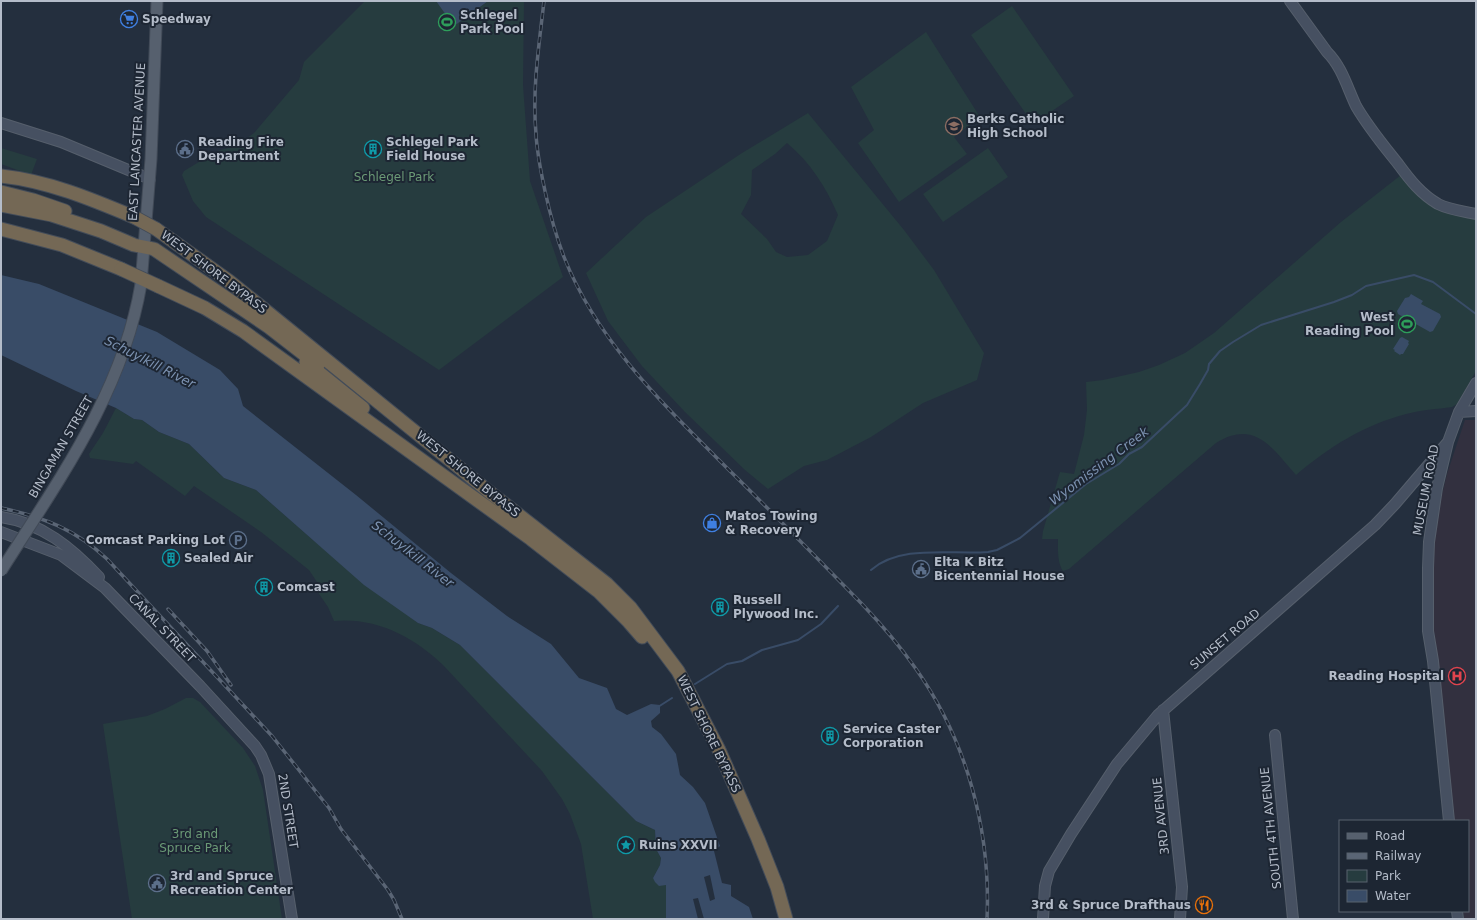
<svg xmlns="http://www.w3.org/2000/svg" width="1477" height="920" font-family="'DejaVu Sans',sans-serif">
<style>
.medical{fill:#32303f}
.green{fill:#263c3f;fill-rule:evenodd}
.water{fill:#394c67;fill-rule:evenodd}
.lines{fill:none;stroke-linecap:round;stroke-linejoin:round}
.stream{stroke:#394c67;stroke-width:2}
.secondary-casing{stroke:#565f6c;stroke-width:12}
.primary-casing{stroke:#414a57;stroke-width:13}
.highway-casing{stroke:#434c59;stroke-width:15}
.secondary{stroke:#465061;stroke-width:10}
.primary{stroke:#56606e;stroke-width:11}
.highway{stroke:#746855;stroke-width:13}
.rail-casing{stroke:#5a6575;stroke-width:3.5}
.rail{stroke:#1d2633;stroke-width:2;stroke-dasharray:6;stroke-linecap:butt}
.primary-bridge-casing{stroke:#414a57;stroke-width:13;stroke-linecap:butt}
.highway-bridge-casing{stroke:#434c59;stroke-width:15;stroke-linecap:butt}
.primary-bridge{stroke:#56606e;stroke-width:11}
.highway-bridge{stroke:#746855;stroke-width:13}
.labels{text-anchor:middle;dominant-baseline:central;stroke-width:4;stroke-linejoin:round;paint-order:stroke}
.poi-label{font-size:12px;font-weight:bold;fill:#b4bcc9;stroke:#1d2633;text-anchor:start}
.street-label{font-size:12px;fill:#b4bcc9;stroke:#1d2633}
.park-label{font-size:12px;fill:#6b9a76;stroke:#1d2633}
.water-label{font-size:13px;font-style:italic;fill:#7c92b1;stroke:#1d2633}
</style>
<rect width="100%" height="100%" fill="#242f3e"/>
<!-- medical -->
<path class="medical" d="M 1465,420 L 1476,420 L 1476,919 L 1464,919 L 1463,911 L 1468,911 L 1468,821 L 1454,821 L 1434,631 L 1434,548 L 1439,506 L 1447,474 Z"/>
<!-- green -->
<path class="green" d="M 365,1 L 524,1 L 523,85 L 530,181 L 563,277 L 439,370 L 206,217 L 193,201 L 182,175 L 184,171 L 217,151 L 236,146 L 254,133 L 299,80 L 304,62 Z
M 1012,6 L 1074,96 L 1033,124 L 971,35 Z
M 926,32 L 980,117 L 954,137 L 967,154 L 899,202 L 858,143 L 874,130 L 851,87 Z
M 808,113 L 904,230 L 934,270 L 984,353 L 977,380 L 923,403 L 871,437 L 827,460 L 804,466 L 768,489 L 745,470 L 685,412 L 642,366 L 608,321 L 586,273 L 646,217 L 742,153 ZM 787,143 C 810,162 826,187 838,215 L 827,241 L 808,255 L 787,257 L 776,252 L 767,239 L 741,214 L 751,195 L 752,170 L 775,154 Z
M 1,148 L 37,159 L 31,175 L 1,164 Z
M 988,148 L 1008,177 L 943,222 L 923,194 Z
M 1401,175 L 1422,198 L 1476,217 L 1476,371 L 1457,404 L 1452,407 C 1437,409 1421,410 1406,414 C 1364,425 1329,447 1296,475 C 1272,448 1255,419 1216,443 L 1069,569 L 1063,571 C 1057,562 1058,549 1058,539 L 1042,539 L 1043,531 L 1060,472 L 1074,474 L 1084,435 L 1087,410 L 1086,382 L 1103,380 L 1139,372 L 1159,365 L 1185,353 L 1214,333 L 1341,222 Z
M 116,408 L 134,419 L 142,420 L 159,432 L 189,444 L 224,478 L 256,490 L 313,540 L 418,623 L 432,628 L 460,645 L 636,821 L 655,830 L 656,849 L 661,858 L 660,865 L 653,878 L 666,885 L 666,919 L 593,919 L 581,844 L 570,814 L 562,799 L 542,771 L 443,665 C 414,637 376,617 334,621 L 328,607 L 317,591 L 321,588 L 309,570 L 261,532 L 194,486 L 185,496 L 136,461 L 133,464 L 90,458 L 89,454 L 103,433 Z
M 186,698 L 193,698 L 200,702 L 243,748 L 255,766 L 263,790 L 282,919 L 132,919 L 103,724 L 147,716 L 165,709 Z"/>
<!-- water -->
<path class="water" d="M 436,1 L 488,1 L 454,26 Z
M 1,275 L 39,284 L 157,332 L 220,370 L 238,389 L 243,406 L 356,495 L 451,573 L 507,616 L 551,644 L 579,678 L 607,688 L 616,709 L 627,715 L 651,704 L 660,705 L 660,713 L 651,721 L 652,727 L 661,734 L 676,754 L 680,775 L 693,787 L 705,803 L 720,846 L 714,851 L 722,883 L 731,885 L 731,896 L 749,907 L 753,919 L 704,919 L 698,898 L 693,899 L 698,919 L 666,919 L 666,885 L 659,886 L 655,882 L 653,878 L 660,865 L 661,858 L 656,849 L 655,830 L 636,821 L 460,645 L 432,628 L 418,623 L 364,585 L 256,490 L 224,478 L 189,444 L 159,432 L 142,420 L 134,419 L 116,408 L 76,391 L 1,355 ZM 710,875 L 715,899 L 710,901 L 704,877 Z
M 1411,294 L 1423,301 L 1421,304 L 1440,314 L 1441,317 L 1433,331 L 1430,332 L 1398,314 L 1397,311 L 1405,298 L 1409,297 Z
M 1402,337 L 1409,341 L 1408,343 L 1409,344 L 1403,354 L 1401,354 L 1400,355 L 1394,351 L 1395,350 L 1393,349 L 1400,338 Z"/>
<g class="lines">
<!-- stream -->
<path class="stream" d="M 871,570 C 901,544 951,555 988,552 L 997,550 L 1020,538 L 1086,484 L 1119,464 L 1129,454 L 1142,447 L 1187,405 L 1200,384 L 1208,370 L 1209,364 L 1220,351 L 1233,342 L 1261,325 L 1334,302 L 1352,295 L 1366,286 L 1414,275 L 1433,282 L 1476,314
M 695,684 L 727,664 L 742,661 L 762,650 L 798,640 L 821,624 L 838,606
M 658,707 L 672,698"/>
<!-- secondary casing -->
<g class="secondary-casing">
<path id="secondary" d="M 1290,1 L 1327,52 C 1342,67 1347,87 1356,106 C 1368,127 1384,146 1399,165 C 1410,180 1421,194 1438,204 C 1450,210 1463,211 1476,214
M 1,123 L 61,142 L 150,179
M 1459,412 L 1476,411
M 1,517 C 42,523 72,548 99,577
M 1,532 L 61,555 L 105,588 L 200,686 L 255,746 L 261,755 L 269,774 L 292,919
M 1163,710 L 1182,887 L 1180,919
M 1275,735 L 1293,919
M 1449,821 L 1433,661 L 1428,631 L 1428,568 L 1429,542 L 1437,488 L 1448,442 L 1459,412 L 1476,383
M 1457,911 L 1458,919
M 1043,919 L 1045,886 L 1049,871 L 1071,834 L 1117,764 L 1158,715 L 1375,525 L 1395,504 L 1448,442"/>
</g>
<!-- primary casing -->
<g class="primary-casing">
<path id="primary" d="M 141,284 L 151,159 L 157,1"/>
</g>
<!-- highway casing -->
<g class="highway-casing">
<path id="highway" d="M 1,176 C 48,181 91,199 134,217
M 1,192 L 33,200 L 65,211
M 1,205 L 52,215 L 101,231 L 134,245 L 154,249 L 269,327 L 318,365
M 1,229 L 62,245 L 121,269
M 156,229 L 229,281 L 488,491 L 607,584 L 630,607 L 678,671 L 719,750 L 758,839 L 777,887 L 786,919
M 158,286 L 205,308 L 243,331 L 531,539 L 598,591 L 629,622 L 642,637
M 306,362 L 363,408"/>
</g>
<!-- secondary -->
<use href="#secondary" class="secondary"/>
<!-- primary -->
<use href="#primary" class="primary"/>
<!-- highway -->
<use href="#highway" class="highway"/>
<!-- rail casing -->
<g class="rail-casing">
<path id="rail" d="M 544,1 C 539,46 532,89 536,134 C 537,154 541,172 545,191 C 550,214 556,236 564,257 C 598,343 665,406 729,470 C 774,514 818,559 862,604 C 881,624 900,646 916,669 C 967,741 991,831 987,919
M 1,508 C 43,517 75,529 107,559 L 272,736 L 329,808 L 341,829 L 388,890 L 394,900 L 402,919
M 168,609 L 207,651 L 231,685"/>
</g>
<!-- rail -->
<use href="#rail" class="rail"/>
<!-- primary-bridge casing -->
<g class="primary-bridge-casing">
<path id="primary-bridge" d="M 1,571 C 58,481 123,392 141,284"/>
</g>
<!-- highway-bridge casing -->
<g class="highway-bridge-casing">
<path id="highway-bridge" d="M 134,217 L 156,229
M 121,269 L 158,286"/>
</g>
<!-- primary-bridge -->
<use href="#primary-bridge" class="primary-bridge"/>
<!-- highway-bridge -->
<use href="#highway-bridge" class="highway-bridge"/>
</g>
<!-- icons -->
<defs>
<g id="supermarket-ring" transform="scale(0.9)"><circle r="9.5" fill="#1d2633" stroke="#3f7fe0" stroke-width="1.5"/><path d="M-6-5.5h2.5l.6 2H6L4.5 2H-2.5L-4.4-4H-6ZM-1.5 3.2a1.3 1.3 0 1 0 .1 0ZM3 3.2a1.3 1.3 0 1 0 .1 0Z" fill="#3f7fe0"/></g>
<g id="stadium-ring" transform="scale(0.9)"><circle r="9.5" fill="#1d2633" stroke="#2e9e5b" stroke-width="1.5"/><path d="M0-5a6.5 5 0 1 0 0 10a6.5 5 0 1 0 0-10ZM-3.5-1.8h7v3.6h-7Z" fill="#2e9e5b"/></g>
<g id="school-ring" transform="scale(0.9)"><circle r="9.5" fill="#1d2633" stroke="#8d6e63" stroke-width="1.5"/><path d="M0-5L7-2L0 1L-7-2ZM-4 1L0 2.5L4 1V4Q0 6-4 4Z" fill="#8d6e63"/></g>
<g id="civic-ring" transform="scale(0.9)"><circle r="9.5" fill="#1d2633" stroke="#5c6f8a" stroke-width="1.5"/><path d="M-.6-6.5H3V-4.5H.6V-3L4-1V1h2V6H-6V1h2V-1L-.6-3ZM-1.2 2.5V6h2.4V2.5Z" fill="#5c6f8a"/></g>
<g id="building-ring" transform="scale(0.9)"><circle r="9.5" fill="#1d2633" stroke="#0f9aa8" stroke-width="1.5"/><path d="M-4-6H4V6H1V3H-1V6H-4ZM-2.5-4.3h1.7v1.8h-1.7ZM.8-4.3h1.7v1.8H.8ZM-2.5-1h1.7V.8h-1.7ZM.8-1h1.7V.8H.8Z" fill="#0f9aa8"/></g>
<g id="shop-ring" transform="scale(0.9)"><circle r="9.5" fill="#1d2633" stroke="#3f7fe0" stroke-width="1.5"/><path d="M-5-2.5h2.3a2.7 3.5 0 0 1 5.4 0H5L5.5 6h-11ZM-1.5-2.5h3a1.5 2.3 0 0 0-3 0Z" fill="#3f7fe0"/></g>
<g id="parking-ring" transform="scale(0.9)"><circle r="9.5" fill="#1d2633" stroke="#5c6f8a" stroke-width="1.5"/><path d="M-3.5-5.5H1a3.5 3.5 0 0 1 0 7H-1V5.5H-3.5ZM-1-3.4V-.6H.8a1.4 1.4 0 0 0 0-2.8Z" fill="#5c6f8a"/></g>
<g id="hospital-ring" transform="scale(0.9)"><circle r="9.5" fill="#1d2633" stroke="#e0444e" stroke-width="1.5"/><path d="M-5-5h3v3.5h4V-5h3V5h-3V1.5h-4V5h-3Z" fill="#e0444e"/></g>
<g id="sight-ring" transform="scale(0.9)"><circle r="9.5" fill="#1d2633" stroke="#0f9aa8" stroke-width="1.5"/><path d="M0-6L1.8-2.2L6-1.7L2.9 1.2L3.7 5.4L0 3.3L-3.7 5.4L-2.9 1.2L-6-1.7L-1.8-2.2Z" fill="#0f9aa8"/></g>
<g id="restaurant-ring" transform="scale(0.9)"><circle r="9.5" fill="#1d2633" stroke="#e8710a" stroke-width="1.5"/><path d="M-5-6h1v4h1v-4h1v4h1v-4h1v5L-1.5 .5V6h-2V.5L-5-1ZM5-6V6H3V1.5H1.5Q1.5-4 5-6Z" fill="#e8710a"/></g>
</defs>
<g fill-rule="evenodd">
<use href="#supermarket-ring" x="129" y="19"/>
<use href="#stadium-ring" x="447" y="22"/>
<use href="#school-ring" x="954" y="126"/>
<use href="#civic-ring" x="185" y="149"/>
<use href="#building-ring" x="373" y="149"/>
<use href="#stadium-ring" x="1407" y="324"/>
<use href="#shop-ring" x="712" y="523"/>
<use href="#parking-ring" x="238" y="540"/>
<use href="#building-ring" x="171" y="558"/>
<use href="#civic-ring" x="921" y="569"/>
<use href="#building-ring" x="264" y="587"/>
<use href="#building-ring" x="720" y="607"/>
<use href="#hospital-ring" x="1457" y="676"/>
<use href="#building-ring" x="830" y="736"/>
<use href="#sight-ring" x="626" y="845"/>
<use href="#civic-ring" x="157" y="883"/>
<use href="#restaurant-ring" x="1204" y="905"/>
</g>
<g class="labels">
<!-- poi labels -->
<g class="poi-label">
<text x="460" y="15">Schlegel<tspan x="460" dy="14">Park Pool</tspan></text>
<text x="142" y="19">Speedway</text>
<text x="967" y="119">Berks Catholic<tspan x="967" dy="14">High School</tspan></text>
<text x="198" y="142">Reading Fire<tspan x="198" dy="14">Department</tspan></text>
<text x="386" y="142">Schlegel Park<tspan x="386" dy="14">Field House</tspan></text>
<text x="1394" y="317" text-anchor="end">West<tspan x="1394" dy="14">Reading Pool</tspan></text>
<text x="725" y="516">Matos Towing<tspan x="725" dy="14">&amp; Recovery</tspan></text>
<text x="225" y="540" text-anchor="end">Comcast Parking Lot</text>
<text x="184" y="558">Sealed Air</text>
<text x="934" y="562">Elta K Bitz<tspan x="934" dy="14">Bicentennial House</tspan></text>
<text x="277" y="587">Comcast</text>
<text x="733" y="600">Russell<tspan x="733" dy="14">Plywood Inc.</tspan></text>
<text x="1444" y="676" text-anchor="end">Reading Hospital</text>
<text x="843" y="729">Service Caster<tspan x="843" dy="14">Corporation</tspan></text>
<text x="639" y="845">Ruins XXVII</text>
<text x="170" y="876">3rd and Spruce<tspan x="170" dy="14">Recreation Center</tspan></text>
<text x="1191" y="905" text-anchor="end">3rd &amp; Spruce Drafthaus</text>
</g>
<!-- street labels -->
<g class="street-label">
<text transform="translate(137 142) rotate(-87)">EAST LANCASTER AVENUE</text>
<text transform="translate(214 272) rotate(37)">WEST SHORE BYPASS</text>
<text transform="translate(61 447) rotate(-60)">BINGAMAN STREET</text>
<text transform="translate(468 474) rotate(39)">WEST SHORE BYPASS</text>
<text transform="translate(1426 490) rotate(-79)">MUSEUM ROAD</text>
<text transform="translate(162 628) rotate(46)">CANAL STREET</text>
<text transform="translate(1225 639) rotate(-40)">SUNSET ROAD</text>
<text transform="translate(709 734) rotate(64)">WEST SHORE BYPASS</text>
<text transform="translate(288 811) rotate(81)">2ND STREET</text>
<text transform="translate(1161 816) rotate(-96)">3RD AVENUE</text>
<text transform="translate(1271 828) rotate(-96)">SOUTH 4TH AVENUE</text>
</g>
<!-- park labels -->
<g class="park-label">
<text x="394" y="177">Schlegel Park</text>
<text x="195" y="834">3rd and<tspan x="195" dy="14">Spruce Park</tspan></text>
</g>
<!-- water labels -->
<g class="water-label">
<text transform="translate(150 362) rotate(27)">Schuylkill River</text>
<text transform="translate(1099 466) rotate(-37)">Wyomissing Creek</text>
<text transform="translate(413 554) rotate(38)">Schuylkill River</text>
</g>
</g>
<!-- border -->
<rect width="1477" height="920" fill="none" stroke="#b4bcc9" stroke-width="4"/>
<!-- legend -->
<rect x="1339" y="820" width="130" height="92" fill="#1d2633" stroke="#59626f"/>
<rect x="1347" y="833" width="20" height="6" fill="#56606e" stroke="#59626f"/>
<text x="1375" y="840" font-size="12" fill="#b4bcc9">Road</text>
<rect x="1347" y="853" width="20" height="6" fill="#5a6575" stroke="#59626f"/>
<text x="1375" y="860" font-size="12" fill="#b4bcc9">Railway</text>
<rect x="1347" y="870" width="20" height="12" fill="#263c3f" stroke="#59626f"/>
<text x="1375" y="880" font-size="12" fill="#b4bcc9">Park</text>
<rect x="1347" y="890" width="20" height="12" fill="#394c67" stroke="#59626f"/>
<text x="1375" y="900" font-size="12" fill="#b4bcc9">Water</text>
</svg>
